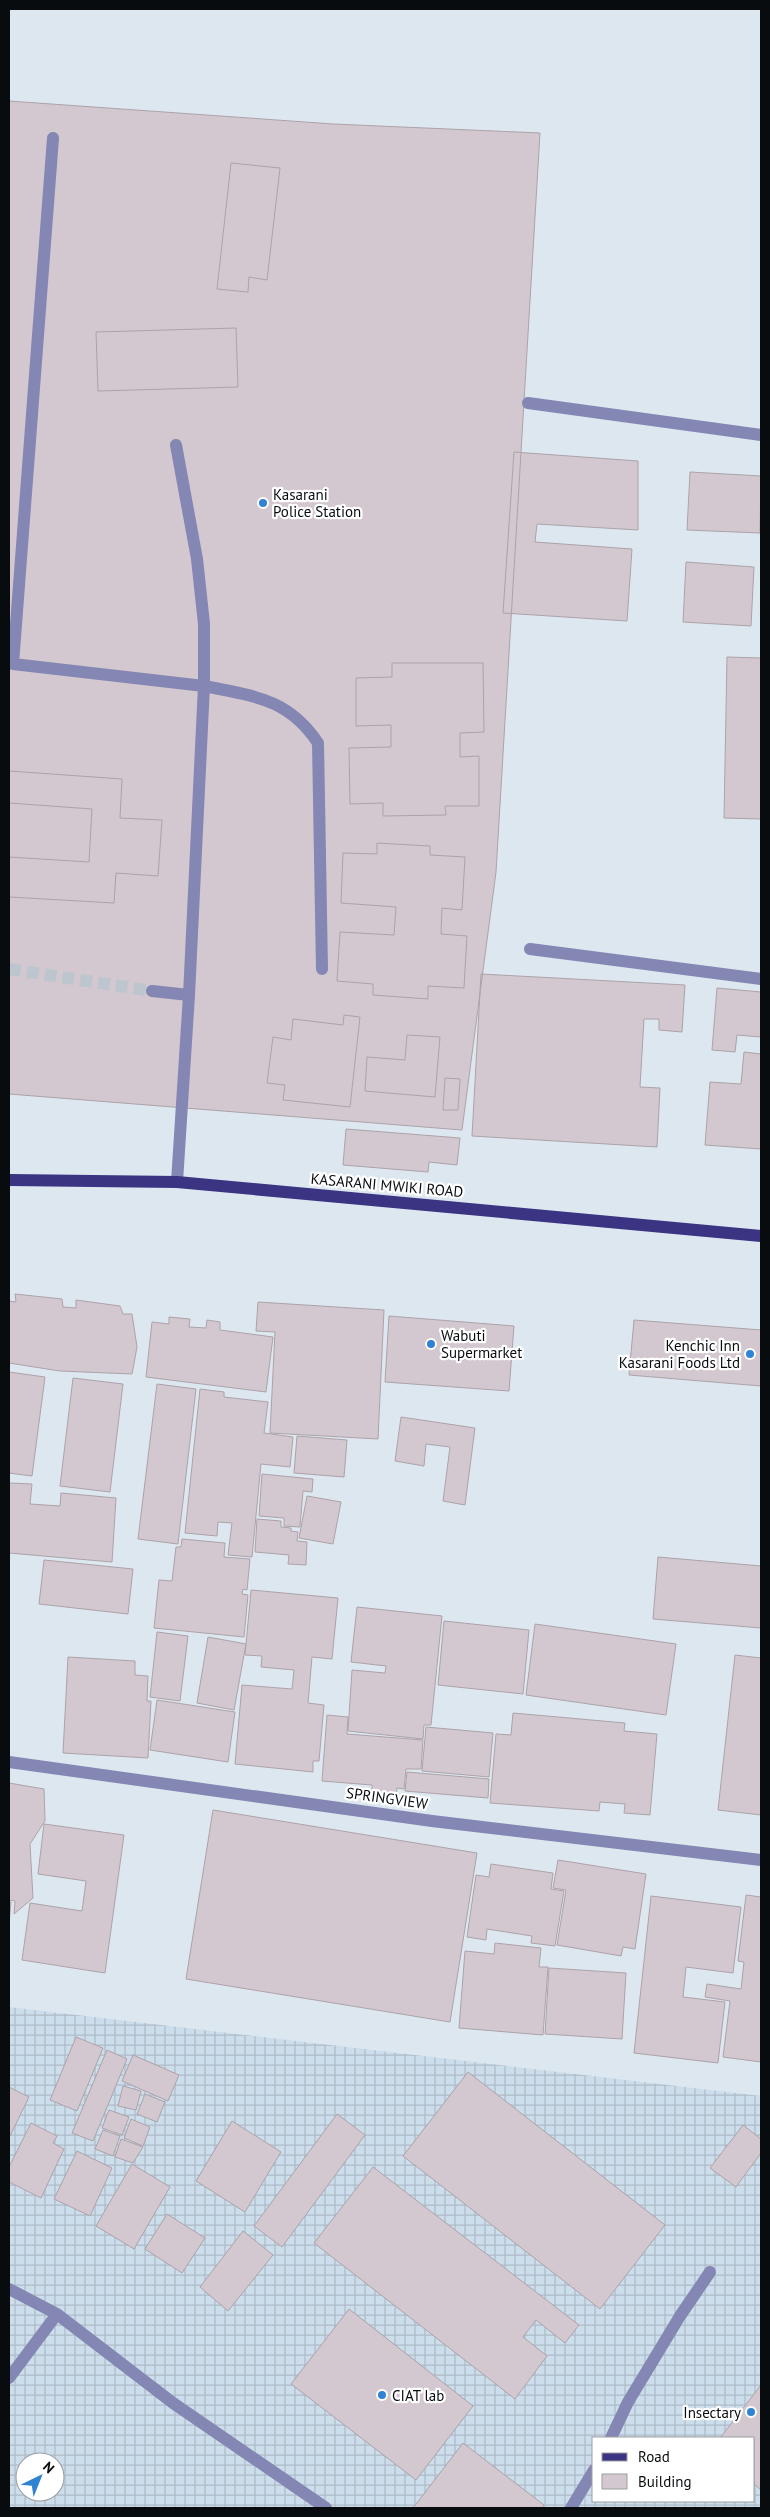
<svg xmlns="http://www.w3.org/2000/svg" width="770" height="2517" font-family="'PT Sans',sans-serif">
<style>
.industrial{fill:url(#industrial-grid);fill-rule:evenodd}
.building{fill:#d3c8cf;stroke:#ada2a9}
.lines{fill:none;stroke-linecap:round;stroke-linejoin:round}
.minor-tunnel{stroke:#bdc6ce;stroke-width:12;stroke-dasharray:12 6;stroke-linecap:butt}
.minor{stroke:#8486b3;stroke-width:12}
.major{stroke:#3b3482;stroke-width:12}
.poi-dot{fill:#2f83d2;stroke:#fff;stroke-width:2}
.labels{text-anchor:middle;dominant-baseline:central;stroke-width:4.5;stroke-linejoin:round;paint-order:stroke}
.poi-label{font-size:15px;fill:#090c0f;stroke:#fff;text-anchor:start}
.street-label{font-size:15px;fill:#090c0f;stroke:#fff}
</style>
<defs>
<pattern id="industrial-grid" width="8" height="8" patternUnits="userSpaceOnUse" patternTransform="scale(1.25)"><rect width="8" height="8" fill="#ccddeb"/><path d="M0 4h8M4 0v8" fill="none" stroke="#aebcc8"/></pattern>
</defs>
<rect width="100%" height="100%" fill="#dde7f0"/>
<!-- industrial -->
<path class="industrial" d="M 9,2007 L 761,2096 L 761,2508 L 9,2508 ZM 594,2438 L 754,2438 L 754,2501 L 594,2501 ZM 25,2462 L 55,2462 L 55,2492 L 25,2492 Z"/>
<!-- building -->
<path class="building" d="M 9,101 L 333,124 L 540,133 L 496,872 L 462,1130 L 9,1094 Z
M 231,163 L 280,168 L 267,280 L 249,277 L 248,292 L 217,289 Z
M 236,328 L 238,387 L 98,391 L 96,332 Z
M 514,452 L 638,461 L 638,530 L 537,524 L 535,542 L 632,549 L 627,621 L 503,613 Z
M 690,472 L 761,476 L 760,533 L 687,530 Z
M 686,562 L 754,567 L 751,626 L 683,622 Z
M 727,657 L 761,658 L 761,819 L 724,818 Z
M 392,663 L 483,663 L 484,732 L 460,733 L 460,757 L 479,756 L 479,806 L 445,806 L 446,815 L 383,816 L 383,803 L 350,804 L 349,748 L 391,747 L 391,725 L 356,726 L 356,678 L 392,677 Z
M 9,771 L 122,779 L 120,818 L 162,820 L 158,876 L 116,873 L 114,903 L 9,897 L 9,857 L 89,862 L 92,809 L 9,803 Z
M 377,843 L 430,846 L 430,855 L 465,857 L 462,910 L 442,908 L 441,934 L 467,936 L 464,988 L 428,986 L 428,999 L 373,995 L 373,984 L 337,981 L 340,932 L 394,935 L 396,907 L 341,903 L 343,853 L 377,854 Z
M 481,974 L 685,985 L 682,1032 L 659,1030 L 659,1019 L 644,1019 L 640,1087 L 660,1088 L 657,1147 L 472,1136 Z
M 717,988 L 761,992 L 761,1037 L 737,1035 L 735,1052 L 712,1050 Z
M 344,1015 L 360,1017 L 350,1107 L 283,1100 L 285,1085 L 267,1083 L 273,1037 L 291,1040 L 293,1019 L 343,1025 Z
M 407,1035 L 440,1037 L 435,1097 L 365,1091 L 367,1057 L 405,1060 Z
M 744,1052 L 761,1054 L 761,1149 L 705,1145 L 710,1082 L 741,1084 Z
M 445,1078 L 460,1079 L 458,1110 L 443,1110 Z
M 346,1129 L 460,1138 L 457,1165 L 429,1162 L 428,1172 L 343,1165 Z
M 15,1294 L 62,1299 L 63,1307 L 76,1308 L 76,1300 L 120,1306 L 123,1314 L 132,1314 L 137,1347 L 132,1374 L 60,1371 L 9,1363 L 9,1301 L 16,1302 Z
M 258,1302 L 384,1310 L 378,1439 L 270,1433 L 275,1332 L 256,1331 Z
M 389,1316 L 514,1326 L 509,1391 L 385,1382 Z
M 169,1317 L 190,1319 L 189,1327 L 206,1328 L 207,1320 L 220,1322 L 220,1330 L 273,1337 L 266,1392 L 146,1377 L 152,1322 L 169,1324 Z
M 634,1320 L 761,1330 L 761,1386 L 629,1375 Z
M 9,1372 L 45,1377 L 32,1476 L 9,1473 Z
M 73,1378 L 123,1384 L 110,1492 L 60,1486 Z
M 157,1384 L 196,1389 L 178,1544 L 138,1539 Z
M 200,1389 L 224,1392 L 224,1397 L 268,1402 L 264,1433 L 293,1437 L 290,1467 L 261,1464 L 252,1557 L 228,1555 L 232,1523 L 218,1522 L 217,1536 L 185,1533 Z
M 401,1417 L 475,1428 L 465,1505 L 443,1501 L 450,1447 L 426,1444 L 424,1466 L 395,1461 Z
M 297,1436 L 347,1440 L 344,1477 L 294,1473 Z
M 262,1474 L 313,1479 L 312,1492 L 303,1491 L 300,1527 L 284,1526 L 284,1518 L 259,1516 Z
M 9,1483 L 32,1484 L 30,1504 L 60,1506 L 61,1493 L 116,1498 L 112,1562 L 9,1553 Z
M 307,1496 L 341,1502 L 333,1544 L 299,1538 Z
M 257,1519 L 281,1521 L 281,1527 L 291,1528 L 291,1531 L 298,1532 L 297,1541 L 307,1542 L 306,1565 L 288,1564 L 289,1555 L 255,1552 Z
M 182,1539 L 225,1543 L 224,1557 L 250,1559 L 247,1590 L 243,1589 L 242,1594 L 248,1595 L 244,1637 L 154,1628 L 159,1580 L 172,1581 L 176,1547 L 181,1547 Z
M 658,1557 L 761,1566 L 761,1628 L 653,1619 Z
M 44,1560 L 133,1569 L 128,1614 L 39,1604 Z
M 251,1590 L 338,1598 L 332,1659 L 312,1657 L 308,1703 L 324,1705 L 319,1761 L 313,1761 L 313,1772 L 235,1764 L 242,1685 L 292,1689 L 294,1670 L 261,1667 L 262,1656 L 245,1655 Z
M 357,1607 L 442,1616 L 431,1725 L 424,1725 L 423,1739 L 348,1731 L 352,1670 L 385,1673 L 386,1666 L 351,1662 Z
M 444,1621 L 529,1630 L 523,1694 L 438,1685 Z
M 535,1624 L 676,1644 L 666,1715 L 526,1695 Z
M 157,1632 L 188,1636 L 180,1701 L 150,1697 Z
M 208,1637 L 246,1644 L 234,1710 L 197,1703 Z
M 735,1655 L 761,1658 L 761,1815 L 718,1810 Z
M 68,1657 L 135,1661 L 135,1675 L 148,1676 L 147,1701 L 151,1701 L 148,1758 L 63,1753 Z
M 157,1700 L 235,1712 L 228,1762 L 150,1750 Z
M 513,1713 L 625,1723 L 624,1731 L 657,1734 L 650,1815 L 624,1813 L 625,1804 L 600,1802 L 599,1811 L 490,1803 L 496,1734 L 511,1735 Z
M 327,1715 L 348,1717 L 347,1734 L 423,1740 L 421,1769 L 406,1769 L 404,1789 L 397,1788 L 396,1796 L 372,1794 L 372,1785 L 322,1781 Z
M 426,1727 L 493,1733 L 489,1777 L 422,1771 Z
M 407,1772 L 489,1779 L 488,1798 L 405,1791 Z
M 9,1783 L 44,1789 L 45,1821 L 30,1844 L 33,1898 L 14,1914 L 15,1901 L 9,1900 Z
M 213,1810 L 477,1853 L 450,2022 L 186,1979 Z
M 44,1824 L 124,1835 L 105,1973 L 22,1960 L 30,1903 L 82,1911 L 86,1881 L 38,1874 Z
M 558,1860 L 646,1874 L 635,1949 L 623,1947 L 621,1956 L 557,1945 L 566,1890 L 553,1888 Z
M 491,1864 L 553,1873 L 551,1889 L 564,1891 L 555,1946 L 531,1943 L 532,1936 L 487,1929 L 486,1940 L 467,1937 L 476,1875 L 489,1877 Z
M 746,1895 L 761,1897 L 761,2062 L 723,2057 L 730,2001 L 705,1997 L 707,1984 L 741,1989 L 744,1962 L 738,1961 Z
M 651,1896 L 741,1907 L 733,1973 L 686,1967 L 683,1997 L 725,2002 L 718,2063 L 634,2053 Z
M 9,1902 L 11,1902 L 9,1924 Z
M 495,1943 L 541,1948 L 539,1967 L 548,1967 L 543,2035 L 459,2028 L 465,1951 L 494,1954 Z
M 549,1968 L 626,1973 L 622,2039 L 545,2034 Z
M 76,2037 L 103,2048 L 77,2111 L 50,2100 Z
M 107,2050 L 127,2059 L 93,2141 L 72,2133 Z
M 133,2055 L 179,2075 L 168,2101 L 122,2081 Z
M 468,2072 L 665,2225 L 600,2309 L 403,2156 Z
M 123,2086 L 141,2091 L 136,2110 L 118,2106 Z
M 9,2087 L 29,2097 L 9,2138 Z
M 145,2094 L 165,2102 L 157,2122 L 137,2114 Z
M 109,2110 L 129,2117 L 122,2135 L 102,2128 Z
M 337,2114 L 365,2135 L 282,2247 L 254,2226 Z
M 131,2119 L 150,2127 L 143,2146 L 124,2138 Z
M 232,2121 L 281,2152 L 245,2212 L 196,2181 Z
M 31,2123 L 57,2136 L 53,2143 L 64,2149 L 41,2198 L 9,2182 L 9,2167 Z
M 743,2125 L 761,2139 L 761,2153 L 736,2187 L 710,2168 Z
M 103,2130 L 120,2136 L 113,2156 L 95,2149 Z
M 121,2139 L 143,2147 L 133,2163 L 115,2157 Z
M 77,2151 L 112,2168 L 90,2216 L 54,2199 Z
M 132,2164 L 170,2187 L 134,2249 L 96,2226 Z
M 373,2167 L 579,2325 L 565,2343 L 536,2320 L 523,2337 L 547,2356 L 515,2399 L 314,2243 Z
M 167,2214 L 205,2238 L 182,2273 L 145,2249 Z
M 243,2231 L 273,2255 L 228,2311 L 200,2287 Z
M 349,2309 L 473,2406 L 416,2480 L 291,2384 Z
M 761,2385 L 761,2490 L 754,2484 L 754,2438 L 720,2438 Z
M 463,2443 L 544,2505 L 542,2508 L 413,2508 Z"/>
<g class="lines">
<!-- minor-tunnel -->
<path class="minor-tunnel" d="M 9,969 L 152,991"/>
<!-- minor -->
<path class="minor" d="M 53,138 L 13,664 L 204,686 L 189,995 L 177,1182
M 528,403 L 761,435
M 176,445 L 197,559 L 204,624 L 204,686 C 253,696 288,698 318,743 L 322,969
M 530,949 L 761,979
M 152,991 L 189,995
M 9,1762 L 432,1821 L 761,1860
M 9,2289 L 57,2314 L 173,2403 L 326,2508
M 9,2378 L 57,2314
M 611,2438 L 628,2402 L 680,2316 L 710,2272
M 571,2508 L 594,2470"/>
<!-- major -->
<path class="major" d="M 9,1180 L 177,1182 L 761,1236"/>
</g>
<!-- markers -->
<g class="poi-dot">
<circle cx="263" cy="503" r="5"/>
<circle cx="431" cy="1344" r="5"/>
<circle cx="750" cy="1354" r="5"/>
<circle cx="382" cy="2395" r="5"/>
<circle cx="751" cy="2412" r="5"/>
</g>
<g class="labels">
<!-- poi labels -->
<g class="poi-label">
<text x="273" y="494">Kasarani<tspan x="273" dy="17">Police Station</tspan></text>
<text x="441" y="1335">Wabuti<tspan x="441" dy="17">Supermarket</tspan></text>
<text x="740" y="1345" text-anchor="end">Kenchic Inn<tspan x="740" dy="17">Kasarani Foods Ltd</tspan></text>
<text x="392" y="2395">CIAT lab</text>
<text x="741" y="2412" text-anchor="end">Insectary</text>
</g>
<!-- street labels -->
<g class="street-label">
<text transform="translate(387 1185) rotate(5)">KASARANI MWIKI ROAD</text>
<text transform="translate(387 1798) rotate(8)">SPRINGVIEW</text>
</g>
</g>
<!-- border -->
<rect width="770" height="2517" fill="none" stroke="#090c0f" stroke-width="20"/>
<!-- legend -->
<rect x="592" y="2437" width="162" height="65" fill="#ffffff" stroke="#9d9e9f"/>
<rect x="602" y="2453" width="25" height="8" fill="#3b3482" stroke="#9d9e9f"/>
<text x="638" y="2462" font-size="15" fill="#090c0f">Road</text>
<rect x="602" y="2474" width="25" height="15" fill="#d3c8cf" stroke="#9d9e9f"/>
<text x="638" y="2487" font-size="15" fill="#090c0f">Building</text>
<!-- north arrow -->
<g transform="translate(40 2477) rotate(43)"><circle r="24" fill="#ffffff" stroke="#9d9e9f"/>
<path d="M0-4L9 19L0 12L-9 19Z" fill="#2f83d2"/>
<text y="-8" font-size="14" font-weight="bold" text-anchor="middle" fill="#090c0f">N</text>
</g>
</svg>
